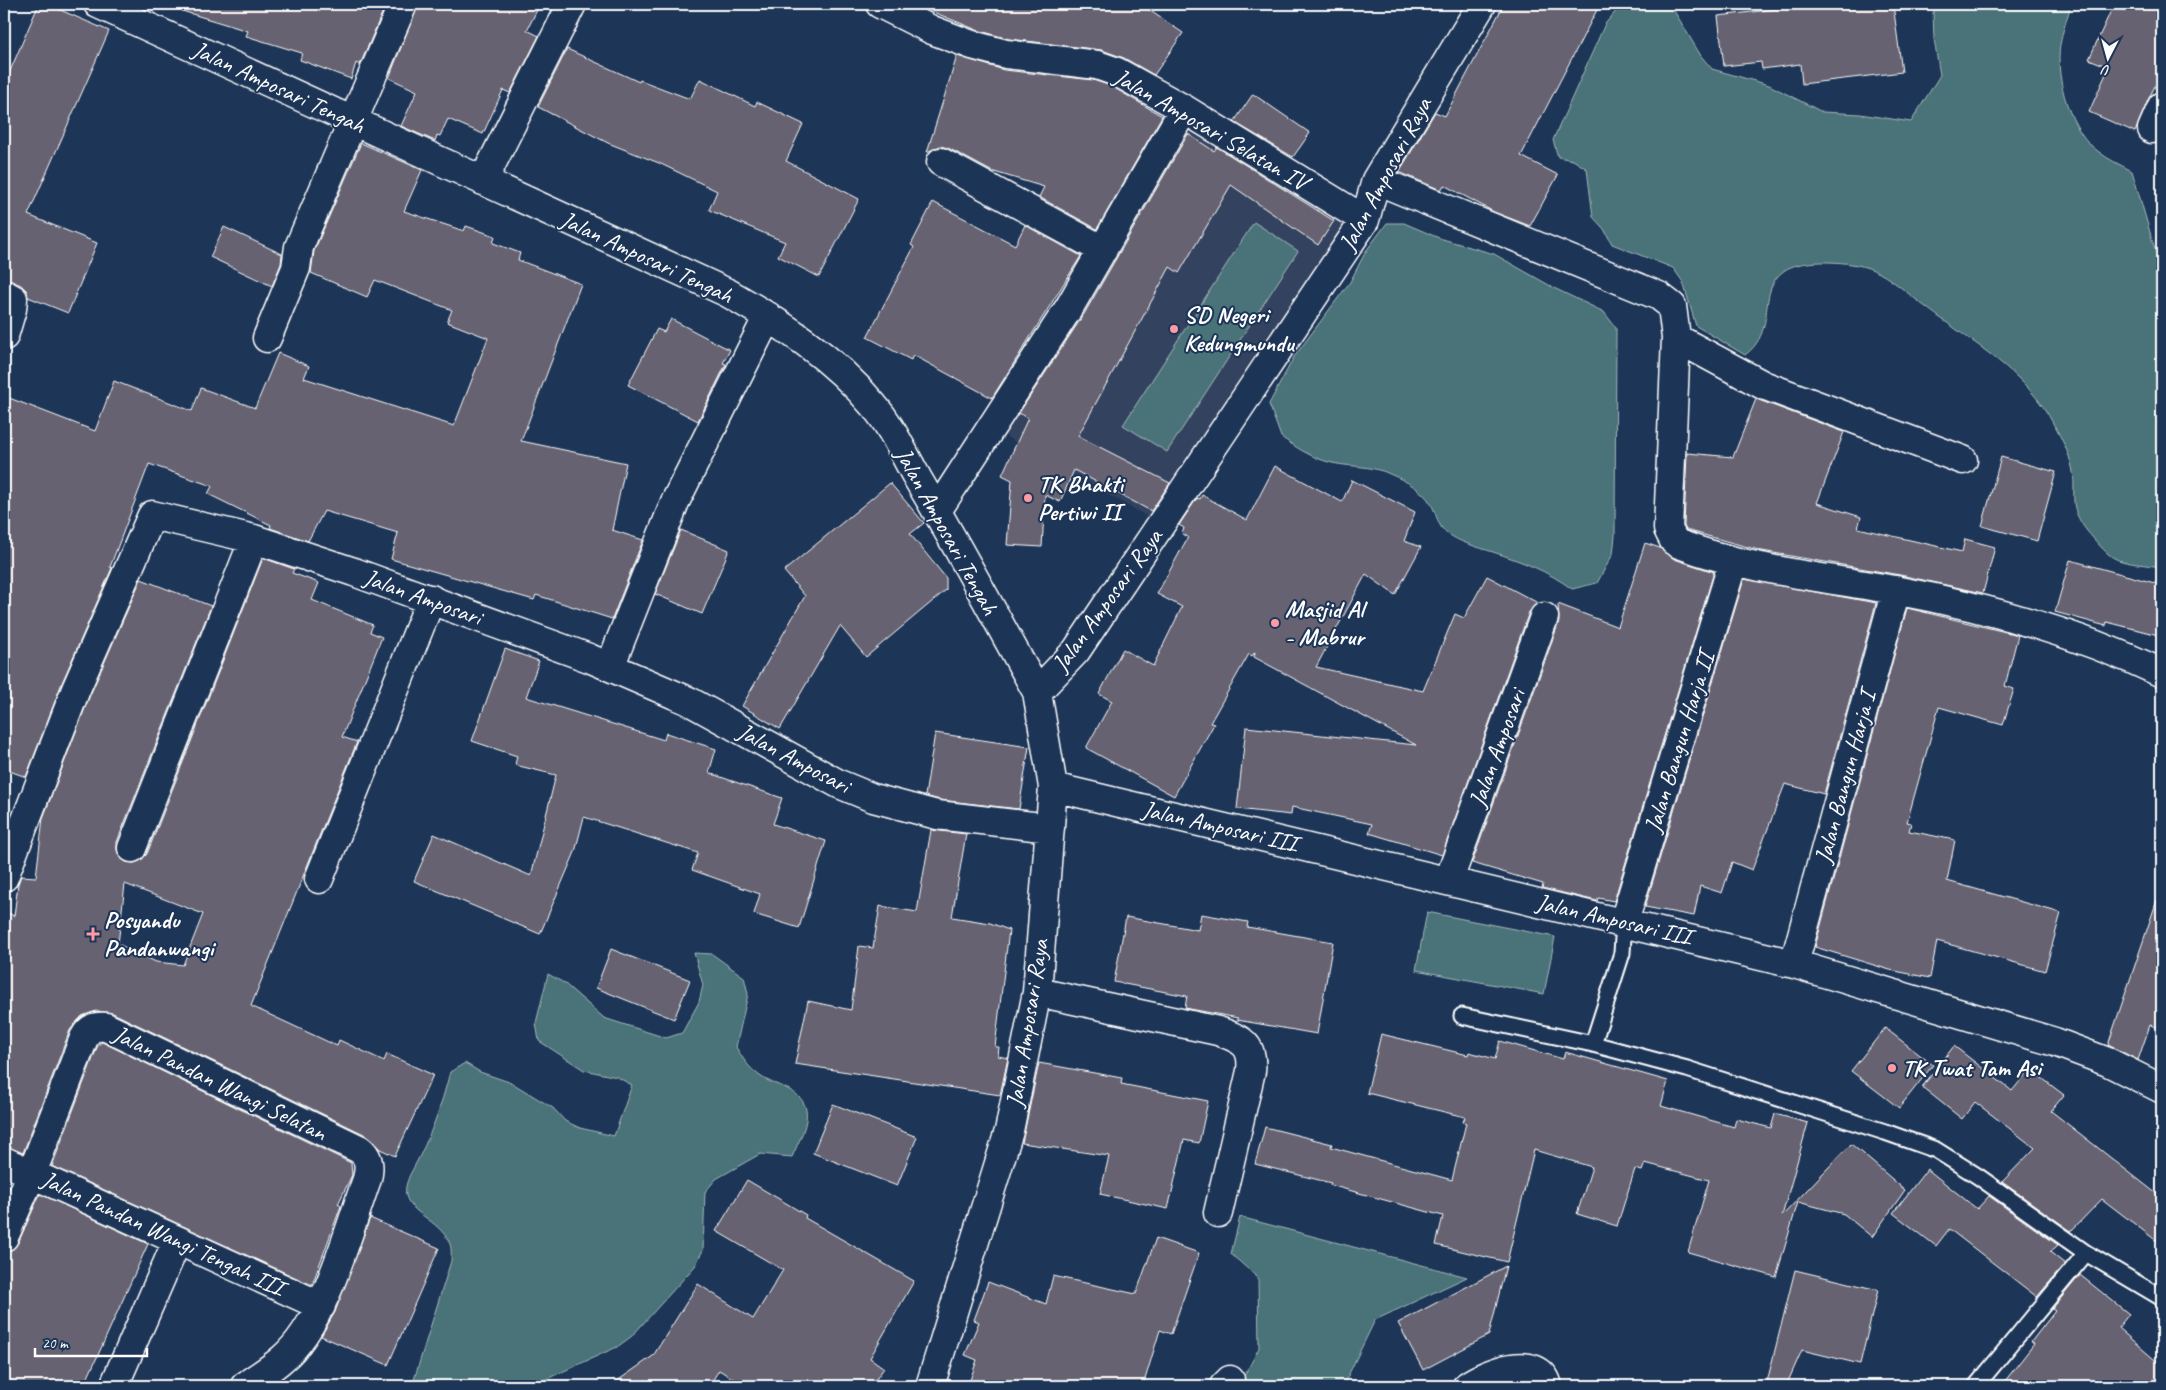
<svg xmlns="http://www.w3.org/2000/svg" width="2166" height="1390" font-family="Caveat,sans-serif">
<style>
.built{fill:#33425f}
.green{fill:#497378;stroke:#a4b9bc}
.building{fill:#666271;stroke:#fff;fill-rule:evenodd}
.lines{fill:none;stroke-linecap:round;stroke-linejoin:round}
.lane-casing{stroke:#fff;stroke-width:19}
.street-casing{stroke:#fff;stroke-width:31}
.lane{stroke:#1d3557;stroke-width:15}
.street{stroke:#1d3557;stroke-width:28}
.poi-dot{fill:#ff9aa2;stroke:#1d3557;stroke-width:2}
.labels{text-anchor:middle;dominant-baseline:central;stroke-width:4;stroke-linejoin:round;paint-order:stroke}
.street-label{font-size:24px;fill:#fff;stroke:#1d3557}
.poi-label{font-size:24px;font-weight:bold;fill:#fff;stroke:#1d3557;text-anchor:start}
</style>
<rect width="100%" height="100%" fill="#1d3557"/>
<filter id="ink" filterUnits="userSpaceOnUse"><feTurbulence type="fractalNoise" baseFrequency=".02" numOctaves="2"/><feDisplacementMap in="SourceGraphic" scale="10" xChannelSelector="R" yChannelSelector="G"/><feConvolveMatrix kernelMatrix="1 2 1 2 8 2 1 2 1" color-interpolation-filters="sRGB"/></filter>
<g filter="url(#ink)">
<!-- built -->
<path class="built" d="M 1189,124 L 1349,223 L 1158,523 L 1005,436 Z"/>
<!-- green -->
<path class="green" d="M 1622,4 L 1670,4 L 1701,56 L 1712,69 L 1769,85 L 1822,112 L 1860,114 L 1911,122 L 1940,75 L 1934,39 L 1933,12 L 1942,4 L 2071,4 C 2068,17 2062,31 2060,45 C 2055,79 2070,132 2099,152 C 2109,160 2121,165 2132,171 L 2159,263 L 2162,266 L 2162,567 C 2150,565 2124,564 2114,558 C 2105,553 2094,539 2087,531 C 2066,504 2078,494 2072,467 C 2069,453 2061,437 2054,425 C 2028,373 1971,342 1927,308 C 1909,295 1891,277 1871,269 C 1852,261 1803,258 1785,270 C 1755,290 1779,330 1745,355 L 1696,326 L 1683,282 L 1673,268 L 1612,244 L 1604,229 L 1593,217 L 1587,169 L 1573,160 L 1558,157 L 1553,140 L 1605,24 Z
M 1254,222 L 1298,251 L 1167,452 L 1123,425 Z
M 1387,223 L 1404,223 L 1439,238 L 1494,254 L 1556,289 L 1604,312 L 1616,328 L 1615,536 L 1613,554 L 1597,583 L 1572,589 C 1548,571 1521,561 1493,552 C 1478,547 1460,543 1447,533 C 1437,526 1437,514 1431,504 C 1423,490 1406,481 1392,475 C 1371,464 1346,468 1325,461 C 1309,456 1294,446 1281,437 L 1269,404 L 1294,357 L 1350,282 L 1366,251 Z
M 1427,912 L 1555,937 L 1544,994 L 1416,970 Z
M 694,953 L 712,954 L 744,977 L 748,994 L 736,1047 C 742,1058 749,1068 760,1076 C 775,1087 800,1087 806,1109 C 809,1124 798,1143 792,1157 L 760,1154 L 716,1179 L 705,1192 L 703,1250 L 695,1266 L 632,1336 L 617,1347 L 531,1386 L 412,1386 L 451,1261 C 451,1255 452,1247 449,1242 C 439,1220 409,1213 406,1195 C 404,1187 409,1176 413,1169 C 430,1138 441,1107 450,1072 L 465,1063 L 480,1072 L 512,1083 L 553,1108 L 565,1121 L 580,1128 L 614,1136 L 632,1085 L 617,1077 L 584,1070 L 539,1041 L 536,1023 L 548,974 L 564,983 L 604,1018 L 666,1038 L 682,1033 L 699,1002 L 703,985 Z
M 1240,1217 L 1467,1277 L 1375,1320 L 1343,1386 L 1239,1386 L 1259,1348 L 1258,1278 L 1231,1254 Z"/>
<!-- building -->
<path class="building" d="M 183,4 L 386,4 L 360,65 L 356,63 L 351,79 L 300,60 L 302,53 L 246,36 L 248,31 L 182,11 Z
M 418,4 L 540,4 L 527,30 L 539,36 L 510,93 L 503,90 L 483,134 L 448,119 L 440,136 L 437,135 L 435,141 L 401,126 L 417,91 L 389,78 Z
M 914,4 L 1140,4 L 1183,33 L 1154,75 L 1124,58 L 1102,50 L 1009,39 L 977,30 Z
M 1504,4 L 1600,4 L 1521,156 L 1558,175 L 1530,226 L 1494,212 L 1444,185 L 1441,190 L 1399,172 L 1435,112 L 1445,116 Z
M 1820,4 L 1893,4 L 1902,72 L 1802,84 L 1800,64 L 1762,69 L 1761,62 L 1724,66 L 1718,16 Z
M 2114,4 L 2162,4 L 2162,72 L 2148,100 L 2135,132 L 2089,112 L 2109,67 L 2089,59 Z
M 38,6 L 51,6 L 109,31 L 28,215 L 97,243 L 68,313 L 28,297 L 27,291 L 21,285 L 4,278 L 4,85 Z
M 567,49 L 639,82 L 640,80 L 690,99 L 700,79 L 755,106 L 757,102 L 803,124 L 786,161 L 859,199 L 819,277 L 778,256 L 785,242 L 709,210 L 717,191 L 659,163 L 608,143 L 538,107 Z
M 957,56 L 1004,70 L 1093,80 L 1111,86 L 1162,116 L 1097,229 L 1039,197 L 1044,187 L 991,171 L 948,148 L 940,146 L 927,152 Z
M 1253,94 L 1310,133 L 1293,157 L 1234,122 Z
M 1188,134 L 1214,151 L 1217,147 L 1334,221 L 1318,245 L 1231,185 L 1179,273 L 1170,267 L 1078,436 L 1170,483 L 1151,511 L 1074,470 L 1060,502 L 1045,495 L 1042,547 L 1007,545 L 1012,480 L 1002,475 L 1028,418 L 1019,413 L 1084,314 Z
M 361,143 L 422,170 L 404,211 L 464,231 L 466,226 L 495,236 L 493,243 L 520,253 L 518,260 L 581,284 L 521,441 L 626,463 L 612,530 L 643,540 L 612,619 L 536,595 L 534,600 L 391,559 L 398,533 L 324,511 L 308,541 L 270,528 L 271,525 L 208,494 L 212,486 L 149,464 L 110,567 L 112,568 L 62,683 L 26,777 L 4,769 L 4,396 L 95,431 L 114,381 L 192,411 L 201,388 L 255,408 L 278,353 L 309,366 L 304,378 L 454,426 L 488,338 L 447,322 L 452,310 L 375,280 L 367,297 L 311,273 L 314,251 Z
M 933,202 L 1015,245 L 1025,225 L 1081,256 L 992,398 L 913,355 L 911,360 L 867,337 L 914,247 L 911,245 Z
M 224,227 L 282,254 L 281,264 L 272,286 L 210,257 Z
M 671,319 L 730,350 L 723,363 L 726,364 L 698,421 L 628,385 L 657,329 L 664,332 Z
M 1756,399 L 1844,432 L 1817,503 L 1861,517 L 1858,528 L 1962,552 L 1965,539 L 1995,547 L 1983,593 L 1900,575 L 1762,551 L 1686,530 L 1684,526 L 1687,453 L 1733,457 Z
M 2001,457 L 2056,472 L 2037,541 L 1982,526 Z
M 1275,466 L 1342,502 L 1352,480 L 1415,512 L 1404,541 L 1421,547 L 1395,595 L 1366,574 L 1316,667 L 1423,691 L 1455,614 L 1464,618 L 1487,576 L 1538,603 L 1529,612 L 1442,855 L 1369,833 L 1372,824 L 1292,807 L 1291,815 L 1237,809 L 1246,727 L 1416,745 L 1254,657 L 1255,652 L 1252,656 L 1249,654 L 1210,723 L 1214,724 L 1174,796 L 1086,748 L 1112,701 L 1099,694 L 1123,649 L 1153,666 L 1182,607 L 1157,594 L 1188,537 L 1182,534 L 1184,528 L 1179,525 L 1197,498 L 1200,499 L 1202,495 L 1247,520 Z
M 890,483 L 924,523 L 910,534 L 946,578 L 946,590 L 866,657 L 840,626 L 780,729 L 742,706 L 805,596 L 784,571 Z
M 681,530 L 729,550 L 702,614 L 655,594 Z
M 1645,543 L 1660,548 L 1674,559 L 1714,572 L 1614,901 L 1598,898 L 1597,901 L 1542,888 L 1543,884 L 1472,863 L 1559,622 L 1558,604 L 1618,627 Z
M 263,558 L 294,569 L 292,573 L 319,583 L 312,600 L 373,625 L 370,632 L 382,637 L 342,737 L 357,742 L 251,1006 L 337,1046 L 339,1040 L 384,1061 L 387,1054 L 433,1075 L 395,1156 L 380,1149 L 366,1135 L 113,1013 L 96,1011 L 82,1016 L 70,1030 L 23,1153 L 4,1146 L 4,911 L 14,916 L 18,884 L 21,876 L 36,877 L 43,818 L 90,695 L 141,579 L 211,606 L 117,842 L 117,850 L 120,857 L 126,862 L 134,863 L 141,860 L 147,854 ZM 125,884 L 203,914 L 183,965 L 156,962 L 118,944 Z
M 2070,560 L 2162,585 L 2162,636 L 2107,622 L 2106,626 L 2055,612 Z
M 1744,579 L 1876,603 L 1824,794 L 1785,784 L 1752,870 L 1732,862 L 1722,893 L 1700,886 L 1694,916 L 1645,907 Z
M 1907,608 L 2018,635 L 2005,686 L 2014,689 L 2003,725 L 1939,707 L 1907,822 L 1911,823 L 1909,831 L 1955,840 L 1947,881 L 2061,913 L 2045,971 L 1937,941 L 1930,978 L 1890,970 L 1815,947 Z
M 505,649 L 539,661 L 526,697 L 664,740 L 666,733 L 716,749 L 709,773 L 782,798 L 773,824 L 826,841 L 799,928 L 754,914 L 760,894 L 692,870 L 698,853 L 584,817 L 575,852 L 540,934 L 414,881 L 434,834 L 531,876 L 556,775 L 515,765 L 517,756 L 472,741 Z
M 935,733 L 1029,747 L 1019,809 L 940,800 L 925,796 Z
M 931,830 L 966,834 L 952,917 L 990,923 L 1009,930 L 995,1047 L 999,1047 L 998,1056 L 1008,1058 L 1000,1095 L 795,1064 L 808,1001 L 851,1010 L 859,946 L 873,948 L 880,906 L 917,912 Z
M 2157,900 L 2162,901 L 2162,1029 L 2150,1025 L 2138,1060 L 2108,1045 Z
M 1201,914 L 1248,922 L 1247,927 L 1333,942 L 1317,1034 L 1237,1020 L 1238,1018 L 1185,1008 L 1187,996 L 1114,982 L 1126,917 L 1198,930 Z
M 611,949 L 690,980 L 674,1019 L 596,988 Z
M 1885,1028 L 1933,1065 L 1899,1108 L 1851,1071 Z
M 1381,1034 L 1468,1055 L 1469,1052 L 1495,1059 L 1500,1041 L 1563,1059 L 1565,1052 L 1668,1081 L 1661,1106 L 1734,1127 L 1736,1119 L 1771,1128 L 1775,1114 L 1808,1123 L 1782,1216 L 1851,1144 L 1905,1190 L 1872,1237 L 1844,1214 L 1798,1202 L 1776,1277 L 1688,1252 L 1709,1180 L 1645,1163 L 1642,1171 L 1635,1169 L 1617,1226 L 1577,1214 L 1592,1167 L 1534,1150 L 1507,1262 L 1436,1245 L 1443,1216 L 1330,1185 L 1331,1183 L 1255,1164 L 1265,1127 L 1332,1144 L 1331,1147 L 1452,1180 L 1466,1123 L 1463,1122 L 1465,1117 L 1367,1093 Z
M 102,1042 L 351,1163 L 352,1175 L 338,1204 L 341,1206 L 312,1285 L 52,1166 L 98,1045 Z
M 1954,1046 L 2012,1091 L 2030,1069 L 2064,1095 L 2051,1111 L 2162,1198 L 2162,1245 L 2102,1199 L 2071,1231 L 2002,1182 L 2035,1148 L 1975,1102 L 1962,1119 L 1922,1087 Z
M 1039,1063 L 1122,1078 L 1121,1084 L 1208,1101 L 1199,1143 L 1184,1140 L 1168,1209 L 1100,1194 L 1109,1156 L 1022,1143 Z
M 833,1104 L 917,1137 L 897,1186 L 813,1153 Z
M 1927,1169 L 1977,1209 L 1989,1196 L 2058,1245 L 2050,1252 L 2065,1264 L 2037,1297 L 1949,1229 L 1936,1246 L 1893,1213 Z
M 747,1180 L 806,1215 L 805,1218 L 914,1281 L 870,1358 L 884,1368 L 871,1386 L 745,1386 L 719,1370 L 709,1386 L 610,1386 L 653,1356 L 698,1284 L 753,1319 L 783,1270 L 716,1231 Z
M 40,1194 L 148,1244 L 84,1386 L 4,1386 L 4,1261 L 8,1252 L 18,1243 Z
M 370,1218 L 439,1248 L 388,1365 L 321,1336 L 335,1312 Z
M 1156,1238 L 1199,1253 L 1171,1334 L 1160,1330 L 1143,1386 L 968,1386 L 977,1360 L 965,1355 L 979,1322 L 974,1320 L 988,1282 L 1046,1304 L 1053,1276 L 1136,1294 Z
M 1506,1266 L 1489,1335 L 1423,1370 L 1398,1323 Z
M 1795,1270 L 1878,1290 L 1860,1364 L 1802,1350 L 1786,1386 L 1766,1386 Z
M 2080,1275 L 2129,1314 L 2118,1328 L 2162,1366 L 2162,1386 L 2001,1386 L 2034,1344 L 2031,1342 L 2055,1311 L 2052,1309 Z"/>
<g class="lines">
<!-- lane casing -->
<g class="lane-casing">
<path id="lane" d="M 1624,922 L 1622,953 L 1593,1044 L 1687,1069 L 1885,1132 L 1936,1150 L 1979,1177 L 2086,1253 L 2162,1298
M 1462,1016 L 1593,1044
M 1976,1386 L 2086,1253"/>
</g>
<!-- street casing -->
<g class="street-casing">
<path id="street" d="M 98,4 L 728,293 C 781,323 834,358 874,406 C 892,426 905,457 919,481 C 960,550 998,622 1037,692
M 880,4 L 932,30 L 972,45 L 1006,54 L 1097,65 L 1117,72 L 1184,109 L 1365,220
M 2152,129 L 2162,106
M 941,162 L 1103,250
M 1376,180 L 1659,296 L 1672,306 L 1676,338 L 1668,529 L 1674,541 L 1679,544 C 1748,570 1822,577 1894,590 C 1987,607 2077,633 2162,673
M 483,181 L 572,4
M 4,294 L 13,299 L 12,309 L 4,336
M 267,338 L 296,268 L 299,247 L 403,4
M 1676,338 L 1763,385 L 1963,460
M 937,511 L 1070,306 L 1184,109
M 610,667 L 675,502 L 768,316
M 1053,787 L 1794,964 L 2055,1042 L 2108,1062 L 2162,1089
M 132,848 L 254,539
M 4,877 L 76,689 L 152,515 L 254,539 L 354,572 L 589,658 L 689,701 L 839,784 L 873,798 L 937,815 L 1050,828
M 319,879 L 431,599
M 1449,880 L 1544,617
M 1624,922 L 1733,562
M 1794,964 L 1896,590
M 1037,992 L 1218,1031 C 1241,1039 1254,1044 1251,1071 L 1218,1213
M 4,1161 L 321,1306
M 4,1237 L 32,1173 L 84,1038 C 89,1028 95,1026 106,1027 L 359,1149 C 370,1157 370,1167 367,1179 C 348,1231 325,1324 282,1359 C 271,1369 257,1377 245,1386
M 114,1386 L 177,1241
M 930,1386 L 1009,1131 L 1037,992 L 1053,787 L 1037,692 L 1076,651 L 1365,220 L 1376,180 L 1482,4
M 1224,1386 L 1230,1380
M 1467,1386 C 1486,1373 1539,1351 1548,1386"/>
</g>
<!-- lane -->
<use href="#lane" class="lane"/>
<!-- street -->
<use href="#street" class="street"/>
</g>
</g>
<!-- markers -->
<g class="poi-dot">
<circle cx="1174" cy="329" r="5"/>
<circle cx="1028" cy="498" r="5"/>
<circle cx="1275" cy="623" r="5"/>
<path d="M90.5 926.5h5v5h5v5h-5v5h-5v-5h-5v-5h5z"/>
<circle cx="1892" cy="1068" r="5"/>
</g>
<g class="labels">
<!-- street labels -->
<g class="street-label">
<text transform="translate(279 87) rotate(25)">Jalan Amposari Tengah</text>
<text transform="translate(1211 129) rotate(30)">Jalan Amposari Selatan IV</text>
<text transform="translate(1385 174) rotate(-62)">Jalan Amposari Raya</text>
<text transform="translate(647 257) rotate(25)">Jalan Amposari Tengah</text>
<text transform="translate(947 531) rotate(61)">Jalan Amposari Tengah</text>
<text transform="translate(423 597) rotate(20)">Jalan Amposari</text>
<text transform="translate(1107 600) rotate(-54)">Jalan Amposari Raya</text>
<text transform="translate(1679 742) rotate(-73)">Jalan Bangun Harja II</text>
<text transform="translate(1497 748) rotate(-70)">Jalan Amposari</text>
<text transform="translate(794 758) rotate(28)">Jalan Amposari</text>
<text transform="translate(1845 777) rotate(-75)">Jalan Bangun Harja I</text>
<text transform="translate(1220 826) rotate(13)">Jalan Amposari III</text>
<text transform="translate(1614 919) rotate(13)">Jalan Amposari III</text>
<text transform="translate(1027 1023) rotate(-81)">Jalan Amposari Raya</text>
<text transform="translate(220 1083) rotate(26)">Jalan Pandan Wangi Selatan</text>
<text transform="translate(163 1233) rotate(25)">Jalan Pandan Wangi Tengah III</text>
</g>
<!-- poi labels -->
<g class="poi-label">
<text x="1184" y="315">SD Negeri<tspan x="1184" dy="28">Kedungmundu</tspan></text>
<text x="1038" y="484">TK Bhakti<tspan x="1038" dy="28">Pertiwi II</tspan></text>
<text x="1285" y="609">Masjid Al<tspan x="1285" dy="28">- Mabrur</tspan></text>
<text x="104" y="920">Posyandu<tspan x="104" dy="28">Pandanwangi</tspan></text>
<text x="1902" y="1068">TK Twat Tam Asi</text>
</g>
</g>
<!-- margin -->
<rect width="2166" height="1390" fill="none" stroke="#1d3557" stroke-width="20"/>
<rect x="10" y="10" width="2146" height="1370" fill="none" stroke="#fff" stroke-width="2" filter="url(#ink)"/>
<!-- north arrow -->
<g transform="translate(2108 58) rotate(186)" stroke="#1d3557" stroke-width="4" paint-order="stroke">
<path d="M0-4L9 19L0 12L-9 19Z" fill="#ffffff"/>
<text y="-8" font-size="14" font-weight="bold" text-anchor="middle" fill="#ffffff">U</text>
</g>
<!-- scale -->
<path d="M35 1348v8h112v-8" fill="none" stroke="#ffffff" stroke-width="2.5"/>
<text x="42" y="1348" font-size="15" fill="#ffffff" stroke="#1d3557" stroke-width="4" paint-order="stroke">20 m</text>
</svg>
